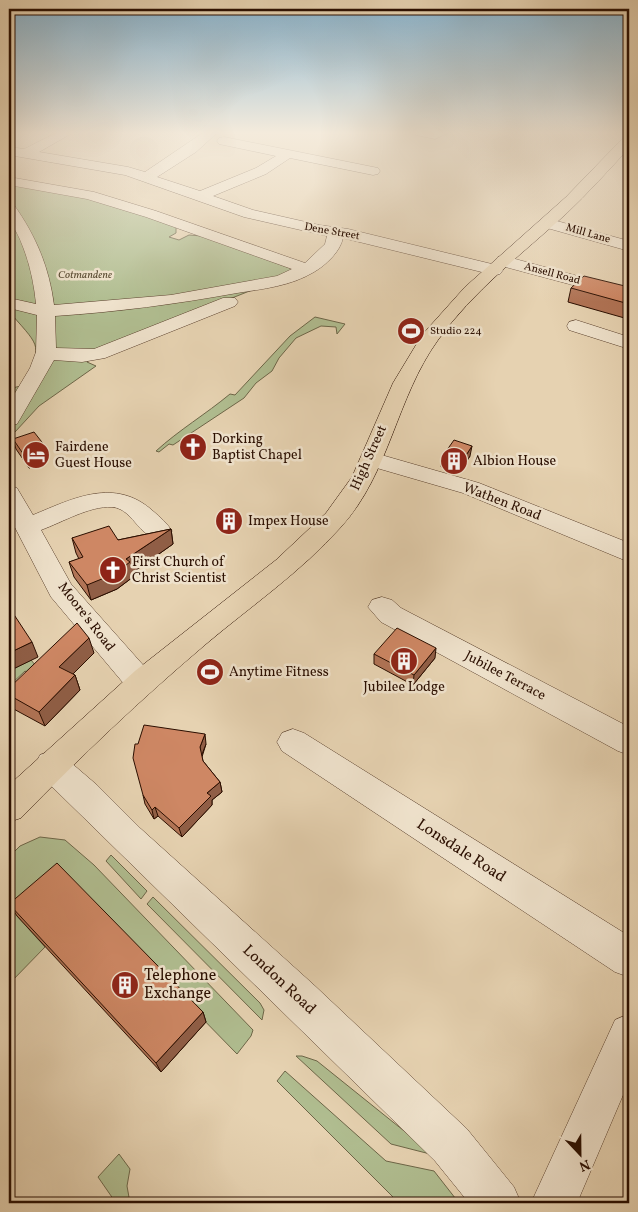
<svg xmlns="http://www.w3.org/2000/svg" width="638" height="1212" font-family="Vollkorn,serif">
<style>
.green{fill:#b0bd90;stroke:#6d6648}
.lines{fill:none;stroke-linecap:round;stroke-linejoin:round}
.minor-casing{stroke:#593f2c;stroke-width:1}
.major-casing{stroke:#2a0e00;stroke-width:1}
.minor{fill:#efe2cc;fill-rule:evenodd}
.major{fill:#e6d2b1;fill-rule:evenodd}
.wall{fill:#b17456;stroke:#2a0e00}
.shaded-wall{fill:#905e46;stroke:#2a0e00}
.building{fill:#ce8764;stroke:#2a0e00}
.labels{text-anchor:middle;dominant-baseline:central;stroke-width:5;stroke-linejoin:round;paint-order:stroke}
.far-street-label{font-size:11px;fill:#2a0e00;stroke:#efe2cc}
.far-park-label{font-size:11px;font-style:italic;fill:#594b32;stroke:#efe2cc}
.far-poi-label{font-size:11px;fill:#2a0e00;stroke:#efe2cc;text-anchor:start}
.poi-label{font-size:14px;fill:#2a0e00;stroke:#efe2cc;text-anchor:start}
.street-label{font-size:14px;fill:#2a0e00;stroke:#efe2cc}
.near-street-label{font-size:16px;fill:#2a0e00;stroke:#efe2cc}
.near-poi-label{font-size:16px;fill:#2a0e00;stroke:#efe2cc;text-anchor:start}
</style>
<rect width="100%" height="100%" fill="#e6d2b1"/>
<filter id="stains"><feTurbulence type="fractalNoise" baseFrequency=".004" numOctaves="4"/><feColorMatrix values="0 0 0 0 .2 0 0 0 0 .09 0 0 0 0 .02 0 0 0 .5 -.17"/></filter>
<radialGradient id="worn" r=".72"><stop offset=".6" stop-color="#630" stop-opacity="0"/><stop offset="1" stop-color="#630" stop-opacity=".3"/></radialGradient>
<!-- green -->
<path class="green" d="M 9,182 C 66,191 122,205 176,227 L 176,233 L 169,237 L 179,240 L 189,235 L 202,236 L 290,268 L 291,271 L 257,288 L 102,350 L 87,362 L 96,366 L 39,406 L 15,432 L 9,426 L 9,389 L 24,385 C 42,345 41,348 12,315 L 9,315 Z
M 315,317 L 345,324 L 337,334 L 336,327 L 321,326 L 296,338 L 279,358 L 272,371 L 256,383 L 244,398 L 173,445 L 169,444 L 159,452 L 156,451 C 179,430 206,414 230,394 L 235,395 L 290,336 Z
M 31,660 L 36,666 L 29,673 L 25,671 L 9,686 L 9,671 Z
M 40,837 L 65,840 L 94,865 L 253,1030 L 251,1036 L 237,1054 L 63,876 L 17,916 L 45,947 L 9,984 L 9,857 L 20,846 Z
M 111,855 L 147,891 L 141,899 L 106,861 Z
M 153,897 L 260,1003 L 264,1010 L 262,1020 L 147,904 Z
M 296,1056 L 302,1056 L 317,1061 L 434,1155 L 391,1144 Z
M 285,1071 L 386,1161 L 434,1171 L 459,1203 L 399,1203 L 277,1081 Z
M 119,1154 L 130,1169 L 127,1186 L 130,1203 L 116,1203 L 98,1177 Z"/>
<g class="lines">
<!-- minor casing -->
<g class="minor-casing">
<path id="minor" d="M 58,132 L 74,132 L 39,152 L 128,167 L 145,172 L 204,132 L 218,132 L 196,152 L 157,177 L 200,191 L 256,168 L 276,156 L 219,144 L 217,141 L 219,138 L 224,137 L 378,168 L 380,171 L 378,174 L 373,175 L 290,158 L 266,174 L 213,196 L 253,210 L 319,225 L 348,229 L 500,266 L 503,270 L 500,274 L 494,275 L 343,238 C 340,252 326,265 314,272 C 291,286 263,289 237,293 C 176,304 117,312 55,316 L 56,348 L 94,349 L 223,298 L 235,298 L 238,302 L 235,306 L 105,358 L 82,362 L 54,360 L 20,419 L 17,424 L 9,425 L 9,403 L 30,368 L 36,352 L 37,315 L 9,308 L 9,298 L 36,304 C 34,284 30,265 23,247 C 16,227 9,226 9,204 L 14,205 C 36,236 49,267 54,305 L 171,295 L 277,276 L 292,269 L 146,217 L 87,199 L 9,185 L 9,177 L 94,192 L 156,211 L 305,263 L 325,244 L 327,236 L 244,217 L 125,175 L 9,155 L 9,147 L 24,149 Z
M 415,132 L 450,132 L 435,139 L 416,135 Z
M 546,218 L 629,241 L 629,251 L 540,226 L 538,223 Z
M 504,256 L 629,290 L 629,300 L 498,265 L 496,261 L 498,257 Z
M 576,320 L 629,337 L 629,349 L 569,330 L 567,326 L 569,322 Z
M 371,452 L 479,483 L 629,543 L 629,562 L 463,493 L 363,464 L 360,459 L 363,454 Z
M 9,485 L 17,488 L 33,515 C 74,498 115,477 153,511 C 160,517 167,523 172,531 L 168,537 C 139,545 136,509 112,507 C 89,506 63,522 41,530 L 71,584 L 152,675 L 156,683 L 152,691 L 141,695 L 130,691 L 51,597 L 9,516 Z
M 382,597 L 392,600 L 401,608 L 629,727 L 629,755 L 618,751 L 381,622 L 368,607 L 372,600 Z
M 293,729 L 304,733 L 629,936 L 629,977 L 615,972 L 282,751 L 277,742 L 282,733 Z
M 51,751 L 62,755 L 97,785 L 140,828 L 314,985 L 467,1129 L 514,1187 L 521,1203 L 469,1203 L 435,1161 L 40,775 L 35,765 L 40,755 Z
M 629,1014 L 629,1081 L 577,1203 L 531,1203 L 615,1020 Z"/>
</g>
<!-- major casing -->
<g class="major-casing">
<path id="major" d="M 629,136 L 629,148 C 609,170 588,193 566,214 C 522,254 473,291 438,340 C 396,398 390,473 341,527 C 301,572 251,606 206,644 C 141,699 80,757 21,818 L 9,822 L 9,785 L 135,671 L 276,560 L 326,513 L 352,477 L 393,383 L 422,335 L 465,287 L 566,197 L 624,137 Z"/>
</g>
<!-- minor -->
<use href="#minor" class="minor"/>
<!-- major -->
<use href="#major" class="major"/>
</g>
<!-- wall -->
<path class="wall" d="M 629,287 L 629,318 L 628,319 L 568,302 L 571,288 Z
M 13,439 L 45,446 L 48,456 L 45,457 L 47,462 L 29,468 L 16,449 Z
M 470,456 L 459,473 L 441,467 L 442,457 Z
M 171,529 L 173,544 L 132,573 L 133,577 L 117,589 L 91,600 L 74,577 L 69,562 L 79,559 L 76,553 L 72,538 L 118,540 Z
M 94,653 L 72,674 L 75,675 L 80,690 L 45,726 L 10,707 L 9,704 L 9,688 Z
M 374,654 L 435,658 L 413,685 L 374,664 Z
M 206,744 L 202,757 L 203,761 L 220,782 L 222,792 L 212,800 L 212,805 L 182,837 L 158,816 L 154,819 L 145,804 L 143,795 Z
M 9,904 L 203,1012 L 206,1022 L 161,1072 L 17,916 Z"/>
<!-- shaded-wall -->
<path class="shaded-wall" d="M 45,446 L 48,456 L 45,457 L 47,462 L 29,468 L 26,458 L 40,448 Z
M 472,446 L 470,456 L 459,473 L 461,463 Z
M 171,529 L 173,544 L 132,573 L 133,577 L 117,589 L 91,600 L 87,585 Z
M 89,638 L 94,653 L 65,682 L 59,667 Z
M 32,642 L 38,657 L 9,671 L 9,653 Z
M 436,648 L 435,658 L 413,685 L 414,675 Z
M 75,675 L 80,690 L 45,726 L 39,712 Z
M 205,734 L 206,744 L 201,757 L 200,747 Z
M 220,782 L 222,792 L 212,800 L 212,805 L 182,837 L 179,828 L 207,793 Z
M 155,807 L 158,816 L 154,819 L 152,810 Z
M 203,1012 L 206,1022 L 161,1072 L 156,1063 Z"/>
<!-- building -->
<path class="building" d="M 584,276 L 629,287 L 629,304 L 571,288 Z
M 34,432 L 45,446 L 40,448 L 44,452 L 26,458 L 13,439 Z
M 454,440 L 472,446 L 461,463 L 442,457 Z
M 109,526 L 118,540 L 171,529 L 126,559 L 130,562 L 114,574 L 87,585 L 69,562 L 83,557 L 72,538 Z
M 9,607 L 32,642 L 9,653 Z
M 77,623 L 89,638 L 59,667 L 75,675 L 39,712 L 9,695 L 9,688 Z
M 397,628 L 436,648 L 414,675 L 374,654 Z
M 144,725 L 205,734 L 200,747 L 203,761 L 220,782 L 207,793 L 211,796 L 179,828 L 155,807 L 152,810 L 143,795 L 133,758 L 135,744 L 138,744 Z
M 57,863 L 203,1012 L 156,1063 L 9,904 Z"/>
<!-- sky -->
<linearGradient id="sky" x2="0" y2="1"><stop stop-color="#87b5d2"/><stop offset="0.44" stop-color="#f4ebdc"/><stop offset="1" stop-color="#f4ebdc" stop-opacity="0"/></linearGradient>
<rect width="638" height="302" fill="url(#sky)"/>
<!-- icons -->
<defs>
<g id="stadium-disc" transform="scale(1.4375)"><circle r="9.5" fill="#8f2418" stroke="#efe2cc"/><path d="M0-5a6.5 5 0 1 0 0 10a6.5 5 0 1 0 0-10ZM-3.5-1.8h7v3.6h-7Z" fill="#fff"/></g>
<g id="church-disc" transform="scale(1.4375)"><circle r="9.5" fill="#8f2418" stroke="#efe2cc"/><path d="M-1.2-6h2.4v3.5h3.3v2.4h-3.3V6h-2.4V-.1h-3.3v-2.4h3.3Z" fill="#fff"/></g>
<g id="hotel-disc" transform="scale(1.4375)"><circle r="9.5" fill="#8f2418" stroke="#efe2cc"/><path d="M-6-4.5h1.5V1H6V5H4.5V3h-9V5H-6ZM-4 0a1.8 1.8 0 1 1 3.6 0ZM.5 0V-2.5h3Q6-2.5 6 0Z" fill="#fff"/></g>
<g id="building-disc" transform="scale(1.4375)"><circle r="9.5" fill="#8f2418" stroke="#efe2cc"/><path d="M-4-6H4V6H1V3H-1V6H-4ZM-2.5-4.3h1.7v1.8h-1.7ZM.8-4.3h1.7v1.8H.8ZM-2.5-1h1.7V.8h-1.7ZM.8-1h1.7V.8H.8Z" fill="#fff"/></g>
</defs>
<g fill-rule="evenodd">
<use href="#stadium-disc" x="411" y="331"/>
<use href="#church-disc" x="193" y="447"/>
<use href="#hotel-disc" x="36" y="455"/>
<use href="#building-disc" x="454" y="461"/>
<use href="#building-disc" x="229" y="521"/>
<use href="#church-disc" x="113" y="570"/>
<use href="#building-disc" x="404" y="661"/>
<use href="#stadium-disc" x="210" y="672"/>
<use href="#building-disc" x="125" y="985"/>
</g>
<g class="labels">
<!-- far-street labels -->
<g class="far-street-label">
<text transform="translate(332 232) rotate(10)">Dene Street</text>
<text transform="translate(588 234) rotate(16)">Mill Lane</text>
<text transform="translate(552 274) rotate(15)">Ansell Road</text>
</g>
<!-- far-park labels -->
<g class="far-park-label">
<text x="85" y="275">Cotmandene</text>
</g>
<!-- far-poi labels -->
<g class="far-poi-label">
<text x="430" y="331">Studio 224</text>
</g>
<!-- poi labels -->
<g class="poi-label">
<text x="212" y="439">Dorking<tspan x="212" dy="16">Baptist Chapel</tspan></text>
<text x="55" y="447">Fairdene<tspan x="55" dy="16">Guest House</tspan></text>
<text x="473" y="461">Albion House</text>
<text x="248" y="521">Impex House</text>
<text x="132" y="562">First Church of<tspan x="132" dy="16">Christ Scientist</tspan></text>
<text x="229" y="672">Anytime Fitness</text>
<text x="404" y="687" text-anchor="middle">Jubilee Lodge</text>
</g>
<!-- street labels -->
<g class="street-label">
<text transform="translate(369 458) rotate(-66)">High Street</text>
<text transform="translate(502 502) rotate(21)">Wathen Road</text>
<text transform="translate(86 617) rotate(52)">Moore's Road</text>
<text transform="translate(505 676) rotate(28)">Jubilee Terrace</text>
</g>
<!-- near-street labels -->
<g class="near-street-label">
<text transform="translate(461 851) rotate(33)">Lonsdale Road</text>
<text transform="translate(279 980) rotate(43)">London Road</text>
</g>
<!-- near-poi labels -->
<g class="near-poi-label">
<text x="144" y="976">Telephone<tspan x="144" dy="18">Exchange</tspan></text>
</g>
</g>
<!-- margin -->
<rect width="638" height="1212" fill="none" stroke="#e6d2b1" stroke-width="30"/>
<rect x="10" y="10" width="618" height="1192" fill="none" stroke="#2a0e00" stroke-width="2.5"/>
<rect x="15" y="15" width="608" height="1182" fill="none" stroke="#2a0e00"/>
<!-- north arrow -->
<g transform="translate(580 1154) rotate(158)" stroke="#efe2cc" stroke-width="4" paint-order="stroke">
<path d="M0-4L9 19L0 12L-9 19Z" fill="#2a0e00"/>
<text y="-8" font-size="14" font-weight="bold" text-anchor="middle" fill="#2a0e00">N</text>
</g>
<rect width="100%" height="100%" filter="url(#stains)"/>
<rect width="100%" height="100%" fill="url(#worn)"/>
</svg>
